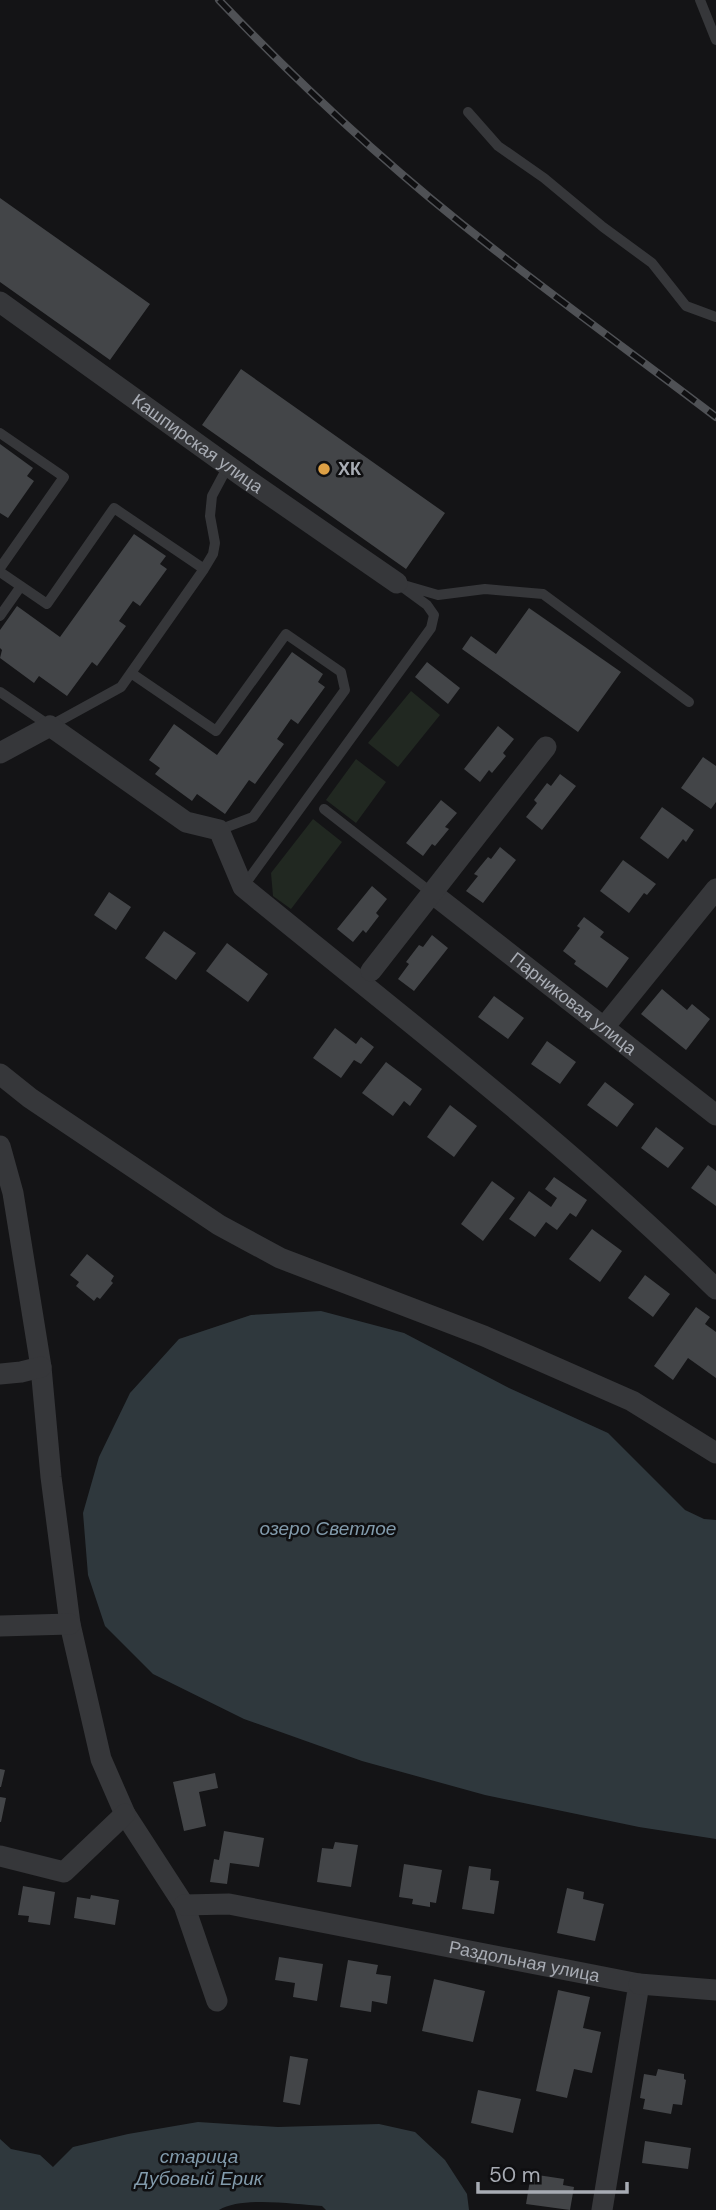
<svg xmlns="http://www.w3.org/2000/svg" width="716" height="2210" font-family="'DM Sans',sans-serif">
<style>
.green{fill:#212821}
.water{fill:#2f383d}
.building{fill:#434548}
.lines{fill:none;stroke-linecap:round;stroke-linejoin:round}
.service{stroke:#36373a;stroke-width:10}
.minor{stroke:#36373a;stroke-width:21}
.rail-casing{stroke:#4f5155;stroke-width:8}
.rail{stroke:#0f0f11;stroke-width:5;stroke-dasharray:16;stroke-linecap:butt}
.poi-dot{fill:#dda045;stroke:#0f0f11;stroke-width:2.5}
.labels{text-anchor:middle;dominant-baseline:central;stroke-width:5;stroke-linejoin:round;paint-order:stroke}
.street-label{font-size:18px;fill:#a8acb4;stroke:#0f0f11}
.poi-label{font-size:18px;font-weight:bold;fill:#a8acb4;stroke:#0f0f11;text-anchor:start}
.water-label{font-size:19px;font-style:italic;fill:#829bac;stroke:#0f0f11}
</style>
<rect width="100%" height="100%" fill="#141416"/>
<!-- green -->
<path class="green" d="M 411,691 L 440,715 L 398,767 L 368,743 Z
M 356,759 L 386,782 L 356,823 L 326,800 Z
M 313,819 L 342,842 L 291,909 L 273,896 L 271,873 Z"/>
<!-- water -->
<path class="water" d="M 321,1311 L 404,1333 L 509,1388 L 608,1433 L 685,1510 L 704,1519 L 716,1520 L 716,1839 L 639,1827 L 485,1795 L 362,1761 L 244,1719 L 153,1674 L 105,1626 L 88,1575 L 83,1513 L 99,1457 L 130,1393 L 179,1339 L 251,1315 Z
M 198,2122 L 278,2127 L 379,2124 L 415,2132 L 445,2160 L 467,2194 L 469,2210 L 326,2210 L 322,2206 C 294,2204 242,2196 219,2210 L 0,2210 L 0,2139 L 11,2149 L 40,2155 L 53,2167 L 73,2147 L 128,2134 Z"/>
<!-- building -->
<path class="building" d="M 0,198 L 150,304 L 110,360 L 0,282 Z
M 241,369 L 445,513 L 406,569 L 202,425 Z
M 0,444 L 33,468 L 27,476 L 34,481 L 8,518 L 0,513 Z
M 134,534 L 166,556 L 160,564 L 167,569 L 140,606 L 133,601 L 119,621 L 126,626 L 97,666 L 92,662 L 67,696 L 39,676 L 34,683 L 0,658 L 2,650 L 0,648 L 0,630 L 17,606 L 60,637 Z
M 529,608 L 621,672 L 578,732 L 462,649 L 471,636 L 496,654 Z
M 292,652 L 323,674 L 318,682 L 325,687 L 298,724 L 291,719 L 277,739 L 284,744 L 255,784 L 249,780 L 225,814 L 197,794 L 192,801 L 155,774 L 160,768 L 149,760 L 174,724 L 217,755 Z
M 427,662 L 460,688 L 448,704 L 415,677 Z
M 498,726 L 514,739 L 503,753 L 506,756 L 492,773 L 489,770 L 480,782 L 464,769 Z
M 703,757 L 716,766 L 716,802 L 711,809 L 681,788 Z
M 560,774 L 576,786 L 542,830 L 526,817 L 537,803 L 534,800 L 547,783 L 551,786 Z
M 441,800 L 457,813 L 445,827 L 449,829 L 435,846 L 432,844 L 423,856 L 406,843 Z
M 662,807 L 694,830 L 686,842 L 683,839 L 668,859 L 640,838 Z
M 500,847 L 516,860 L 483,903 L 466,891 L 478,876 L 474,874 L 488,857 L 491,859 Z
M 623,860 L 656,884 L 647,895 L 644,893 L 629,913 L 600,891 Z
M 372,886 L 387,899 L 376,913 L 379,916 L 366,933 L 363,930 L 353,942 L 337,929 Z
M 109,892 L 131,907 L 116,930 L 94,915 Z
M 584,917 L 604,932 L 600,937 L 629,958 L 607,988 L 574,964 L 576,961 L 563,951 L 580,928 L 577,926 Z
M 164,931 L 196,953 L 176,980 L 145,958 Z
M 432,935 L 448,948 L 414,991 L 398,979 L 409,964 L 406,962 L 419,945 L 423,947 Z
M 227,943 L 268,974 L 248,1002 L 206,971 Z
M 662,989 L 687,1010 L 692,1004 L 710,1019 L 686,1050 L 641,1014 Z
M 494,996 L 524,1018 L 508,1039 L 478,1017 Z
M 335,1028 L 356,1044 L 361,1037 L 374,1047 L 361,1064 L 354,1060 L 341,1078 L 313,1058 Z
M 547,1041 L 576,1062 L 560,1084 L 531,1064 Z
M 386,1062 L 422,1089 L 410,1106 L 404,1101 L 393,1116 L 362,1093 Z
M 605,1082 L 634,1104 L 617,1127 L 587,1105 Z
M 450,1105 L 477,1126 L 454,1157 L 427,1137 Z
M 656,1127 L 684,1148 L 668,1168 L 641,1148 Z
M 708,1165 L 716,1171 L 716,1206 L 691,1188 Z
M 554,1177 L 587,1200 L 576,1217 L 570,1213 L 557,1230 L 546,1222 L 535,1237 L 509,1219 L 529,1191 L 551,1207 L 557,1198 L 545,1189 Z
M 492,1181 L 515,1198 L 483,1241 L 461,1224 Z
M 592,1229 L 622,1251 L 600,1282 L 569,1259 Z
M 87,1254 L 114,1276 L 111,1281 L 113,1283 L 100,1299 L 97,1297 L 94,1301 L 76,1286 L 79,1282 L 70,1275 Z
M 645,1275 L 670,1294 L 653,1317 L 628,1298 Z
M 696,1307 L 710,1317 L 705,1324 L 716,1332 L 716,1378 L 688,1358 L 673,1380 L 654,1366 Z
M 0,1769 L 5,1770 L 1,1787 L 0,1787 Z
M 215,1773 L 218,1788 L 199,1792 L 206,1826 L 184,1831 L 173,1782 Z
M 0,1797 L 6,1798 L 1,1822 L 0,1822 Z
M 224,1831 L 264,1838 L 259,1867 L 230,1863 L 227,1884 L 210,1882 L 214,1859 L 219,1860 Z
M 335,1842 L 358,1845 L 351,1887 L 317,1882 L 322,1848 L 333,1849 Z
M 404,1864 L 442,1870 L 436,1903 L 430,1902 L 430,1907 L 412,1904 L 413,1899 L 399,1897 Z
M 469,1866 L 491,1869 L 490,1880 L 499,1881 L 494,1914 L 462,1909 Z
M 23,1886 L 55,1892 L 50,1925 L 28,1922 L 29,1916 L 18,1915 Z
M 567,1888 L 584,1892 L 583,1899 L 604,1904 L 595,1941 L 557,1933 Z
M 91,1895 L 119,1900 L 115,1925 L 74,1918 L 77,1897 L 90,1899 Z
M 279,1957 L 323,1964 L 317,2001 L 293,1997 L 295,1983 L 275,1980 Z
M 348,1960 L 378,1965 L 376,1974 L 391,1976 L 387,2004 L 372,2001 L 371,2012 L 340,2007 Z
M 434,1979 L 485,1991 L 473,2042 L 422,2031 Z
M 558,1990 L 590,1997 L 583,2028 L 601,2032 L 592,2073 L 574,2069 L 567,2098 L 536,2091 Z
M 290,2056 L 308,2059 L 300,2105 L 283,2102 Z
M 658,2069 L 684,2074 L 684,2079 L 686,2080 L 682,2105 L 673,2104 L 671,2114 L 643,2109 L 645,2099 L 640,2098 L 644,2074 L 656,2076 Z
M 478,2090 L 521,2099 L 513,2133 L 471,2123 Z
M 645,2141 L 691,2148 L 688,2169 L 642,2163 Z
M 531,2174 L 564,2179 L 563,2185 L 574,2187 L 570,2210 L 526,2204 Z"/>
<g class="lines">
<!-- service -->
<path class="service" d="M 700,0 L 716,40
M 468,112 L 498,146 L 544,178 L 603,227 L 652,263 L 686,306 L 716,317
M 0,433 L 64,477 L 0,568
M 204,569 L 213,554 L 215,543 L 210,516 L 212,496 L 228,466
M 0,572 L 47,604 L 114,508 L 204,569 L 121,687 L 50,726 L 0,692
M 407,586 L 438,595 L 485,589 L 543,594 L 689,702
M 0,616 L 21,586
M 131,673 L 216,731 L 286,634 L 341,672 L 345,690 L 253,817 L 219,830
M 324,809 L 433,894
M 243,887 L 431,628 L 434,615 L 427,605 L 397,583"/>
<!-- minor -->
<g class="minor">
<path id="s1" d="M 0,302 L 245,478 L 397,583"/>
<path d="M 0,753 L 50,726 L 186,822 L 219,830 L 243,887 C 403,1018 568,1144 716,1289"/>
<path id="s2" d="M 433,894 L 716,1115"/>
<path d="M 371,971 L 546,747"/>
<path d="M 605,1026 L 716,889"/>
<path d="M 0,1074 L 30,1098 L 219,1225 L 280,1258 L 484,1336 L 632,1401 L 716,1453"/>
<path d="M 0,1146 L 13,1193 L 41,1367 L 51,1477 L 70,1624 L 101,1759 L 125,1814 L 184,1905 L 217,2001"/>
<path d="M 0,1374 L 21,1372 L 41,1367"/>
<path d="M 0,1626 L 70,1624"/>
<path d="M 0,1856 L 64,1872 L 125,1814"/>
<path id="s3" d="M 184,1905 L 229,1904 L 639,1984 L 602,2210"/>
<path d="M 639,1984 L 716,1990"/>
</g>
<!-- rail casing -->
<g class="rail-casing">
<path id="rail" d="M 219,0 C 303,88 394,172 491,247 C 565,305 641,360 716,417"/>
</g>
<!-- rail -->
<use href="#rail" class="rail"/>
</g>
<!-- markers -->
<circle class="poi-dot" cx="324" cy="469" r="7"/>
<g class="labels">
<!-- street labels -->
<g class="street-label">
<text stroke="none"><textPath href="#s1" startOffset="243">Кашпирская улица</textPath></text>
<text stroke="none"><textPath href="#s2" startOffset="178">Парниковая улица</textPath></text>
<text stroke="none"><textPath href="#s3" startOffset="346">Раздольная улица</textPath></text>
</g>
<!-- poi labels -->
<g class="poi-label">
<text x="338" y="469">ХК</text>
</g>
<!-- water labels -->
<g class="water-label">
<text x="328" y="1528">озеро Светлое</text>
<text x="199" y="2156">старица<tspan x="199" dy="22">Дубовый Ерик</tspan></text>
</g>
</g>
<!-- scale -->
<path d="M478 2182v10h149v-10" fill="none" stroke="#a8acb4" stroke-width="3.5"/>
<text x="489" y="2182" font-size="21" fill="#a8acb4" stroke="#0f0f11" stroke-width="5" paint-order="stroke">50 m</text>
</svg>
